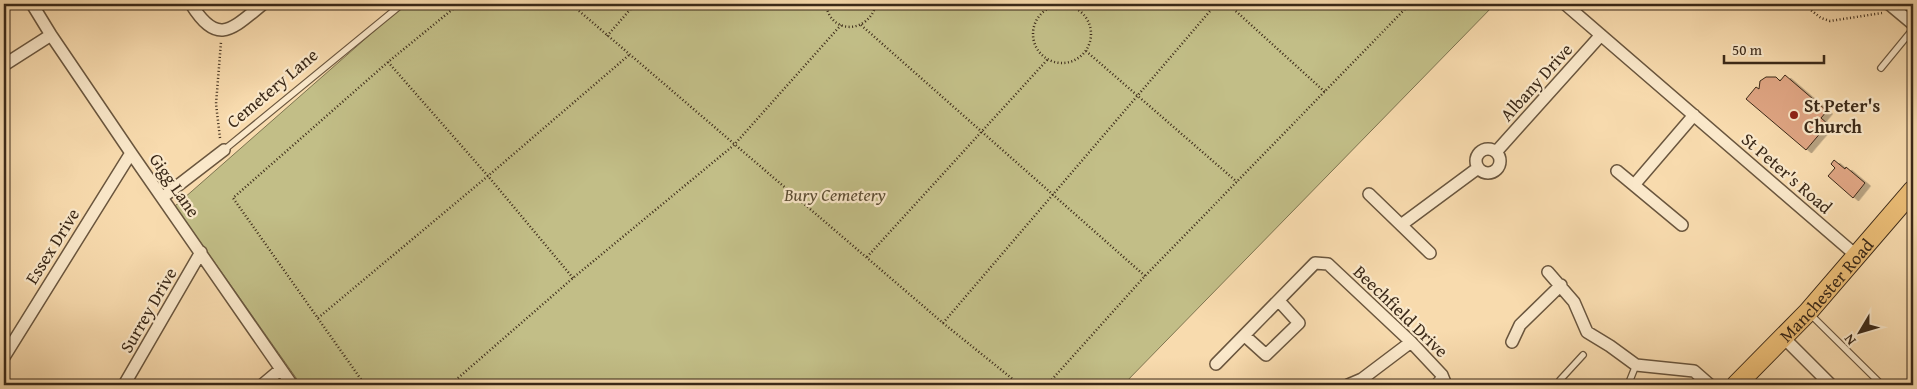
<svg xmlns="http://www.w3.org/2000/svg" width="1917" height="389" font-family="'Gentium Book Plus',serif">
<style>
.green{fill:#c2be87;stroke:#7e7450}
.building{fill:#dfa583;stroke:#3b2918;filter:url(#shadow)}
.lines{fill:none;stroke-linecap:round;stroke-linejoin:round}
.service-casing{stroke:#6a563e;stroke-width:8}
.minor-casing{stroke:#6a563e;stroke-width:14}
.trunk-casing{stroke:#3b2918;stroke-width:21}
.path{stroke:#3b2918;stroke-width:2.5;stroke-dasharray:1 2.5;stroke-linecap:butt}
.service{stroke:#fae8ca;stroke-width:5.5}
.minor{stroke:#fae8ca;stroke-width:11}
.trunk{stroke:#ecbe77;stroke-width:19}
.poi-dot{fill:#8f2418;stroke:#fae8ca;stroke-width:2}
.labels{text-anchor:middle;dominant-baseline:central;stroke-width:4.5;stroke-linejoin:round;paint-order:stroke}
.street-label{font-size:18px;fill:#3b2918;stroke:#fae8ca}
.poi-label{font-size:18px;font-weight:bold;fill:#3b2918;stroke:#fae8ca;text-anchor:start}
.park-label{font-size:18px;font-style:italic;fill:#5d4e34;stroke:#fae8ca}
</style>
<defs>
<filter id="shadow"><feDropShadow dx="5.5" dy="3" stdDeviation="0" flood-color="#0004"/></filter>
</defs>
<rect width="100%" height="100%" fill="#f8dbae"/>
<filter id="stains"><feTurbulence type="fractalNoise" baseFrequency=".004" numOctaves="4"/><feColorMatrix values="0 0 0 0 .2 0 0 0 0 .09 0 0 0 0 .02 0 0 0 .5 -.17"/></filter>
<radialGradient id="worn" r=".72"><stop offset=".6" stop-color="#630" stop-opacity="0"/><stop offset="1" stop-color="#630" stop-opacity=".3"/></radialGradient>
<!-- green -->
<path class="green" d="M 405,4 L 1495,4 L 1123,385 L 301,385 L 175,206 Z"/>
<!-- building -->
<path class="building" d="M 1785,75 L 1827,111 L 1821,118 L 1828,124 L 1806,150 L 1746,99 L 1756,87 L 1759,89 L 1760,81 L 1766,77 L 1776,77 L 1780,81 Z
M 1834,160 L 1845,169 L 1846,167 L 1865,183 L 1853,198 L 1828,176 L 1835,168 L 1831,164 Z"/>
<g class="lines">
<!-- service casing -->
<g class="service-casing">
<path id="service" d="M 1881,68 L 1913,29
M 224,150 L 402,4
M 1810,314 L 1882,385
M 1432,385 L 1442,375
M 1564,385 L 1560,380 L 1583,355
M 1628,385 L 1636,365"/>
</g>
<!-- minor casing -->
<g class="minor-casing">
<path id="minor" d="M 32,4 L 51,35 L 131,153 L 292,385
M 191,4 C 218,47 232,29 263,4
M 1565,4 L 1858,257
M 1889,4 L 1913,24
M 4,65 L 51,35
M1476 161a12 12 0 1 1 24 0a12 12 0 1 1-24 0Z
M 1496,152 L 1601,35
M 1617,171 L 1682,225
M 1634,185 L 1694,115
M 1369,194 L 1430,253
M 163,197 L 224,150
M 1401,225 L 1478,168
M 1548,272 L 1574,302 L 1587,332 L 1610,346 L 1636,365 L 1694,371 L 1710,385
M 1245,336 L 1266,355 L 1299,323 L 1279,301
M 1783,337 L 1831,385
M 1512,342 L 1520,325 L 1561,285
M 4,357 L 131,153
M 1216,364 L 1315,263 L 1328,264 L 1411,342 L 1442,375 L 1446,385
M 124,385 L 201,252
M 262,385 L 281,369
M 1348,385 L 1362,379 L 1411,342"/>
</g>
<!-- trunk casing -->
<g class="trunk-casing">
<g id="trunk">
<path id="s1" d="M 1736,385 L 1808,312 L 1913,190"/>
</g>
</g>
<!-- path -->
<path class="path" d="M 571,4 L 943,323 L 1216,4
M 826,4 C 830,35 869,34 876,4
M 1036,4 L 1044,11
M 1228,4 L 1325,92
M 1803,4 L 1821,18 L 1830,21 L 1882,13
M1033 34a29 29 0 1 1 58 0a29 29 0 1 1-58 0Z
M 861,25 L 1145,276
M 607,36 L 635,4
M 1086,51 L 1237,182
M 388,62 L 488,176 L 573,278
M 220,138 L 216,104 L 221,42
M 867,257 L 1048,59
M 318,318 L 488,176 L 629,55
M 943,323 L 1020,385
M 365,385 L 233,198 L 388,62 L 459,4
M 450,385 L 573,278 L 734,145 L 841,25
M 1047,385 L 1145,276 L 1406,8 L 1402,4"/>
<!-- service -->
<use href="#service" class="service"/>
<!-- minor -->
<use href="#minor" class="minor"/>
<!-- trunk -->
<use href="#trunk" class="trunk"/>
</g>
<!-- markers -->
<circle class="poi-dot" cx="1794" cy="115" r="5"/>
<g class="labels">
<!-- street labels -->
<g class="street-label">
<text transform="translate(1536 82) rotate(-48)">Albany Drive</text>
<text transform="translate(272 88) rotate(-40)">Cemetery Lane</text>
<text transform="translate(1787 173) rotate(41)">St Peter's Road</text>
<text transform="translate(175 185) rotate(55)">Gigg Lane</text>
<text transform="translate(52 246) rotate(-58)">Essex Drive</text>
<text stroke="none"><textPath href="#s1" startOffset="131">Manchester Road</textPath></text>
<text transform="translate(148 310) rotate(-60)">Surrey Drive</text>
<text transform="translate(1401 311) rotate(44)">Beechfield Drive</text>
</g>
<!-- poi labels -->
<g class="poi-label">
<text x="1804" y="105">St Peter's<tspan x="1804" dy="21">Church</tspan></text>
</g>
<!-- park labels -->
<g class="park-label">
<text x="835" y="194">Bury Cemetery</text>
</g>
</g>
<!-- margin -->
<rect width="1917" height="389" fill="none" stroke="#f8dbae" stroke-width="20"/>
<rect x="5" y="5" width="1907" height="379" fill="none" stroke="#3b2918" stroke-width="2.5"/>
<rect x="10" y="10" width="1897" height="369" fill="none" stroke="#3b2918"/>
<!-- north arrow -->
<g transform="translate(1860 332) rotate(232)" stroke="#fae8ca" stroke-width="4" paint-order="stroke">
<path d="M0-4L9 19L0 12L-9 19Z" fill="#3b2918"/>
<text y="-8" font-size="14" font-weight="bold" text-anchor="middle" fill="#3b2918">N</text>
</g>
<!-- scale -->
<path d="M1724 55v8h100v-8" fill="none" stroke="#3b2918" stroke-width="2.5"/>
<text x="1732" y="55" font-size="15" fill="#3b2918" stroke="#fae8ca" stroke-width="4" paint-order="stroke">50 m</text>
<rect width="100%" height="100%" filter="url(#stains)"/>
<rect width="100%" height="100%" fill="url(#worn)"/>
</svg>
